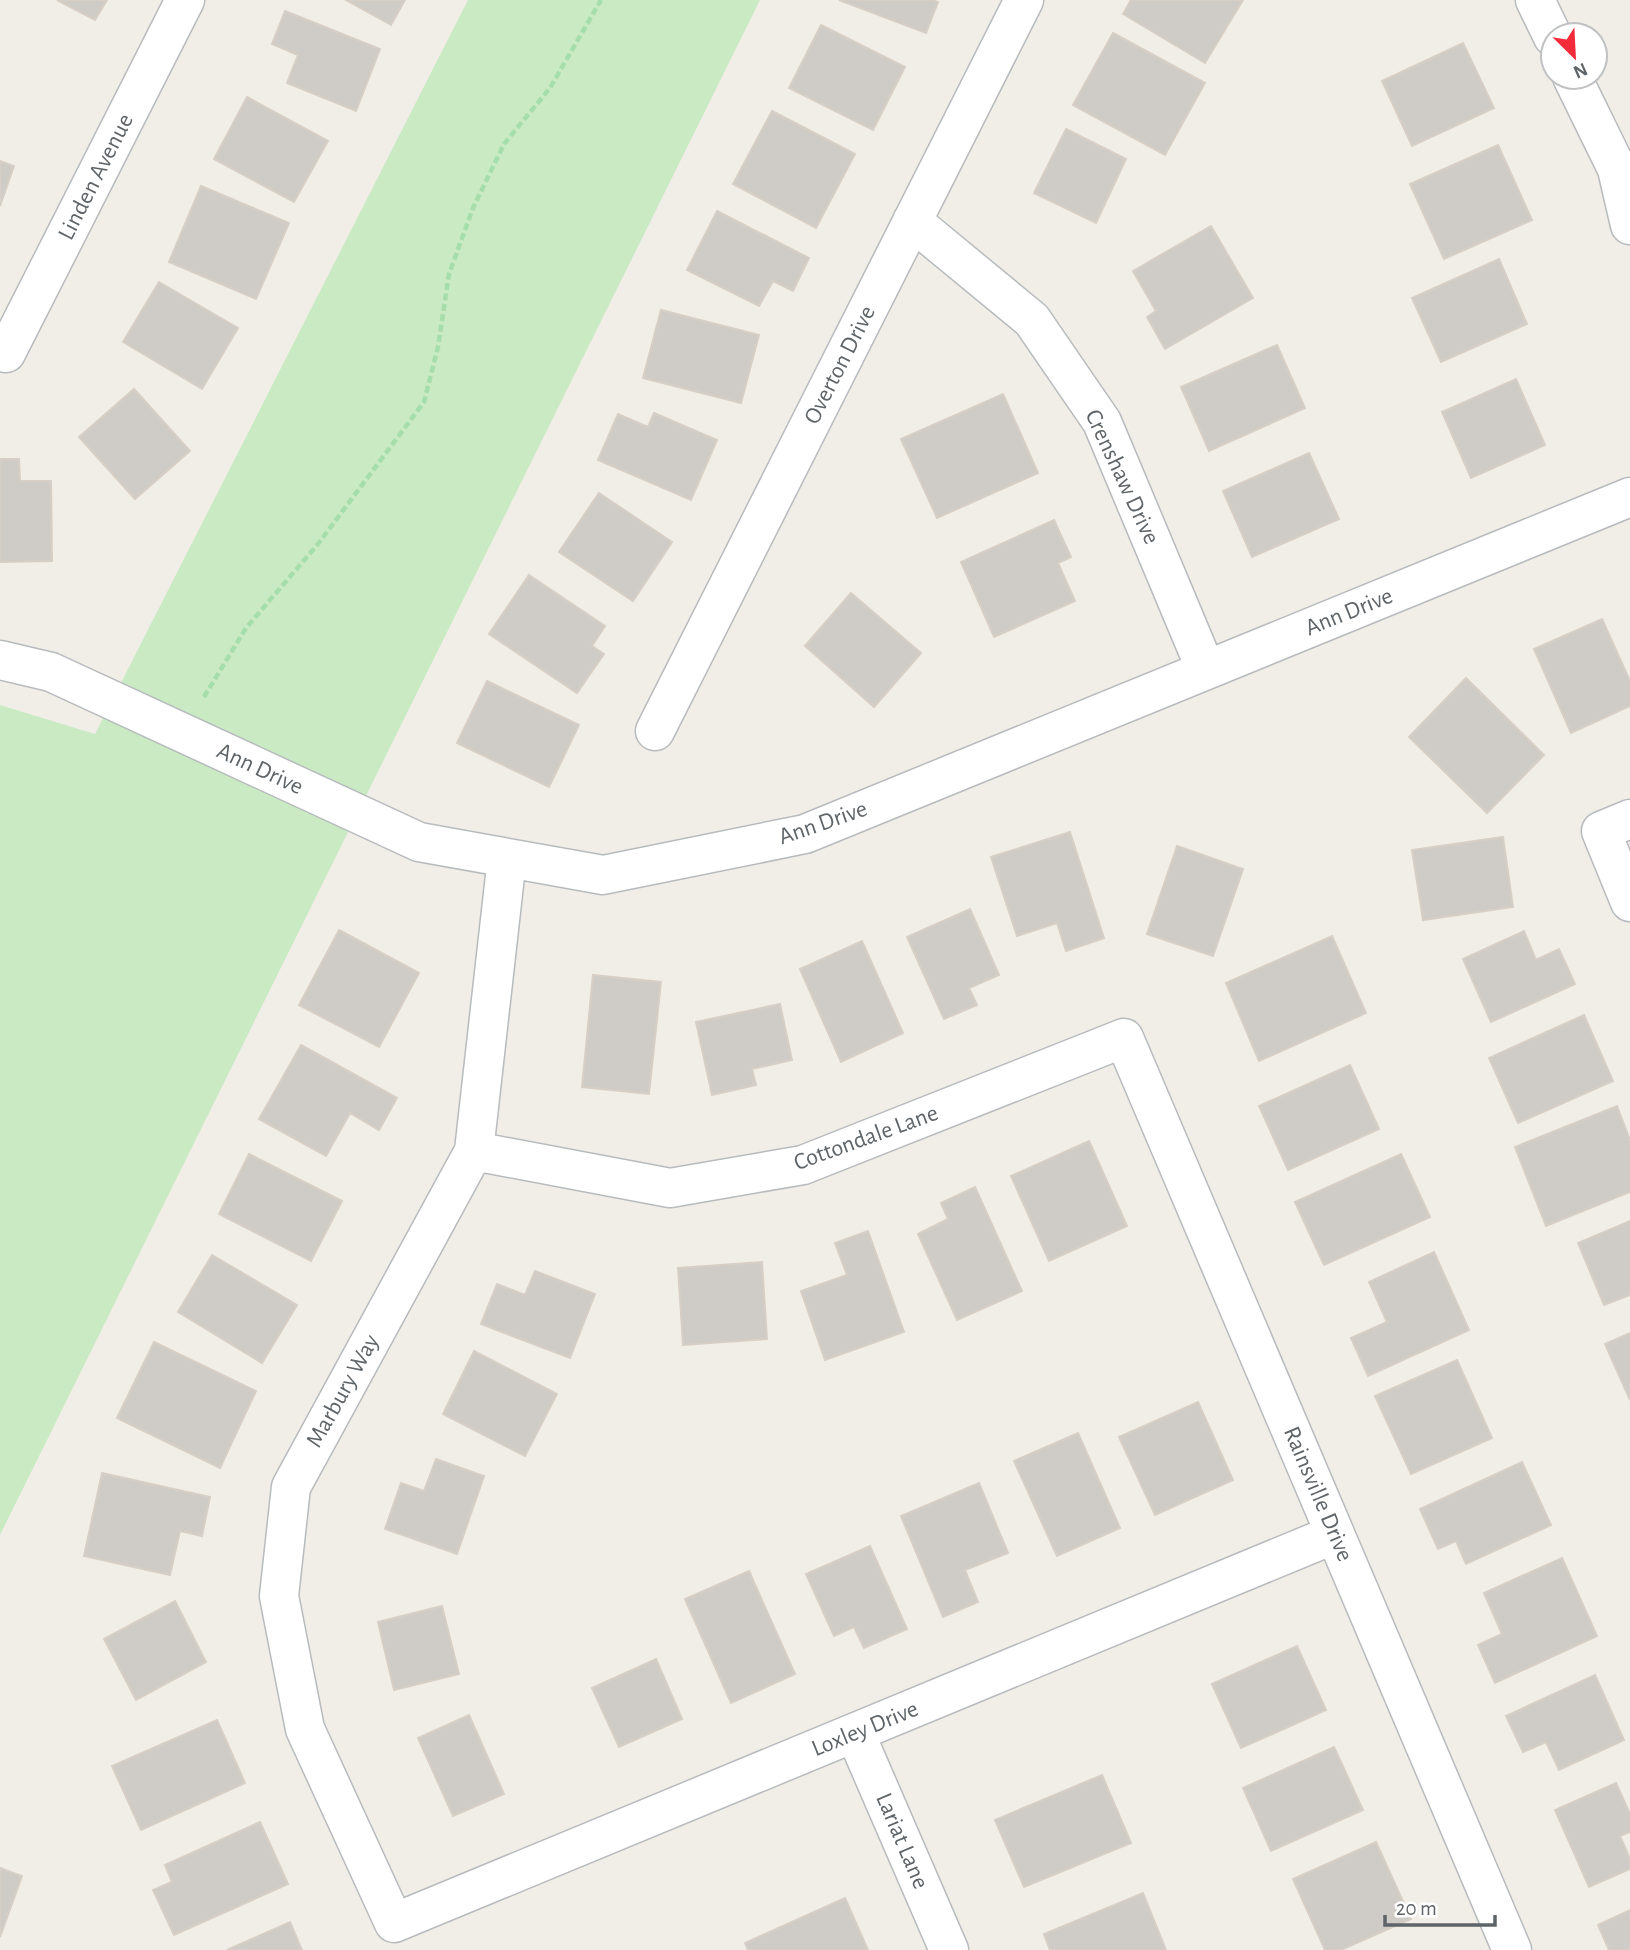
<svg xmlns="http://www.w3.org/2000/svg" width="1630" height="1950" font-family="'Alegreya Sans',sans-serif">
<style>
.green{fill:#c9eac3}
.building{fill:#cfcbc6;stroke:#d7cfc5;stroke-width:2}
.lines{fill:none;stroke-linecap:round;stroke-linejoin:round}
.minor-casing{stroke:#b7bbbe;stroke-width:41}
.path{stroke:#a5ddab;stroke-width:4.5;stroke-dasharray:7 3.5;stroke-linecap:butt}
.minor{stroke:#fff;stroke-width:38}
.labels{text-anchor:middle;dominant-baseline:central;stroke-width:6;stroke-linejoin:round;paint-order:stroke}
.street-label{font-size:24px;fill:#5e6468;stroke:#fff}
</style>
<rect width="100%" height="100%" fill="#f1eee7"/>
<!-- green -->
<path class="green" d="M 468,0 L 760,0 L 0,1535 L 0,705 L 95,734 Z"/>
<!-- building -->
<path class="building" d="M 57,0 L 107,0 L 95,20 Z
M 346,0 L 405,0 L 391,25 Z
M 839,0 L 933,0 L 938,2 L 926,33 Z
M 1131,0 L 1243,0 L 1205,63 L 1123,14 Z
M 285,11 L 380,49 L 356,111 L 287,83 L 298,55 L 272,44 Z
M 821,25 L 905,67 L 873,130 L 789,88 Z
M 1113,33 L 1205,83 L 1165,155 L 1073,105 Z
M 1463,43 L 1494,108 L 1412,146 L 1382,81 Z
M 247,97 L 328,141 L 294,202 L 214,159 Z
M 772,111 L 855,154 L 816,228 L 733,184 Z
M 1066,129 L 1126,159 L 1096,223 L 1034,193 Z
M 1498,145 L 1532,220 L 1444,259 L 1410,184 Z
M 0,161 L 14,166 L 0,206 Z
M 201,186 L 289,223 L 256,299 L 169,262 Z
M 717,211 L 809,258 L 793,291 L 773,281 L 759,306 L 687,270 Z
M 1211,226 L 1253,298 L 1165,349 L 1147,317 L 1156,311 L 1133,271 Z
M 1499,259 L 1527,324 L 1441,362 L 1412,298 Z
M 159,282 L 238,328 L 202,389 L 123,342 Z
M 661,310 L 759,335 L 741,403 L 643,378 Z
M 1277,345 L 1305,408 L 1209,451 L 1181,387 Z
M 1516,379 L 1545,445 L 1471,478 L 1442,412 Z
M 134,389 L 190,451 L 135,499 L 79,437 Z
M 1003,394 L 1038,473 L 937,518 L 901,439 Z
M 654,413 L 717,440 L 691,500 L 598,460 L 618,414 L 648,427 Z
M 1309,453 L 1339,519 L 1252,557 L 1223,491 Z
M 0,459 L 19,459 L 20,481 L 51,481 L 52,561 L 0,562 Z
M 599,493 L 672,542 L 633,601 L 559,552 Z
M 1054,520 L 1071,557 L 1058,563 L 1075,601 L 994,637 L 961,562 Z
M 529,575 L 605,626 L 592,646 L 604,654 L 577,693 L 489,634 Z
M 851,593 L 921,653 L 874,707 L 805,646 Z
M 1602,619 L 1630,681 L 1630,706 L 1571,733 L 1534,649 Z
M 1466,678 L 1544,755 L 1487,813 L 1409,737 Z
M 487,681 L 579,725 L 549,787 L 457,743 Z
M 1070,832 L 1104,938 L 1066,951 L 1057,923 L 1017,936 L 991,857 Z
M 1503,837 L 1513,907 L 1423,920 L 1412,850 Z
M 1177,846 L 1243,869 L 1213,956 L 1147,934 Z
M 970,909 L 999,975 L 969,988 L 977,1005 L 944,1019 L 907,937 Z
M 339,930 L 419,973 L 379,1047 L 299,1005 Z
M 1524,931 L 1536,960 L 1559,949 L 1575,984 L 1491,1022 L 1463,959 Z
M 1332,936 L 1366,1013 L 1259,1061 L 1226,983 Z
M 862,941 L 903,1033 L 841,1062 L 800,969 Z
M 593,975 L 661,982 L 649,1094 L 582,1087 Z
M 780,1004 L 792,1060 L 752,1069 L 756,1085 L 712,1095 L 696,1022 Z
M 1584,1015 L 1613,1081 L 1518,1123 L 1489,1058 Z
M 301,1045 L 397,1098 L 379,1130 L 350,1113 L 326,1156 L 259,1119 Z
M 1350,1065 L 1379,1129 L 1288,1170 L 1259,1106 Z
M 1617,1106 L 1630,1140 L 1630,1192 L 1546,1226 L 1515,1147 Z
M 1089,1141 L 1127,1226 L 1049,1261 L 1011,1176 Z
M 249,1154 L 342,1201 L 311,1261 L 219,1214 Z
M 1401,1154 L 1430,1217 L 1324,1265 L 1295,1202 Z
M 975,1187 L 1022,1291 L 957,1320 L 918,1234 L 948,1219 L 941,1203 Z
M 1630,1221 L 1630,1295 L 1604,1305 L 1578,1243 Z
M 868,1231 L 904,1332 L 825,1360 L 801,1291 L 847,1275 L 835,1243 Z
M 1434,1252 L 1469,1330 L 1368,1376 L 1351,1338 L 1387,1322 L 1369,1282 Z
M 212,1255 L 297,1305 L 262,1363 L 178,1312 Z
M 762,1262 L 767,1339 L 683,1345 L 678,1268 Z
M 535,1271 L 595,1294 L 570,1358 L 481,1324 L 497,1284 L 525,1295 Z
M 1630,1333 L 1630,1400 L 1605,1344 Z
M 154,1342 L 256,1391 L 220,1468 L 117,1418 Z
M 474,1351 L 557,1394 L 525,1456 L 443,1414 Z
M 1457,1360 L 1492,1438 L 1411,1474 L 1375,1396 Z
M 1198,1402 L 1233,1480 L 1155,1515 L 1119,1437 Z
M 1078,1433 L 1120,1528 L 1057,1556 L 1014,1461 Z
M 436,1459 L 484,1476 L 457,1554 L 385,1529 L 401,1483 L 424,1491 Z
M 1522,1462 L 1551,1525 L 1466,1564 L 1456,1541 L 1438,1549 L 1420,1509 Z
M 102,1473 L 210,1497 L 202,1536 L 180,1531 L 170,1575 L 84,1556 Z
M 979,1483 L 1008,1553 L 965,1570 L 978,1602 L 943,1617 L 901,1516 Z
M 870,1546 L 907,1629 L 864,1648 L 854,1627 L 834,1636 L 806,1574 Z
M 1562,1558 L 1597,1636 L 1495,1683 L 1478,1645 L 1502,1634 L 1484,1593 Z
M 749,1571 L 795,1674 L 731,1703 L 685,1599 Z
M 175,1601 L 206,1662 L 136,1700 L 104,1639 Z
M 442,1606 L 459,1674 L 394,1690 L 378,1622 Z
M 1297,1646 L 1326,1710 L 1241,1748 L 1212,1684 Z
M 656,1659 L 682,1719 L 619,1747 L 592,1688 Z
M 1595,1675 L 1624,1740 L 1559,1770 L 1546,1742 L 1523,1752 L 1506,1716 Z
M 469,1715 L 504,1794 L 453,1816 L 418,1738 Z
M 217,1720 L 245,1783 L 141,1830 L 112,1766 Z
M 1334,1747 L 1363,1810 L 1271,1851 L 1243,1788 Z
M 1102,1775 L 1131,1843 L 1024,1887 L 995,1820 Z
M 1616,1783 L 1630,1814 L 1630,1832 L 1620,1836 L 1630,1859 L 1630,1869 L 1589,1887 L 1555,1810 Z
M 260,1822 L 288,1884 L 174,1935 L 153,1890 L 172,1882 L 165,1865 Z
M 1376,1842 L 1411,1919 L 1341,1950 L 1325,1950 L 1293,1879 Z
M 0,1868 L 22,1876 L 0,1937 Z
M 1143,1893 L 1166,1950 L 1050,1950 L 1044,1934 Z
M 845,1898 L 868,1950 L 748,1950 L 745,1943 Z
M 1630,1910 L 1630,1950 L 1609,1950 L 1598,1925 Z
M 290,1922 L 302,1950 L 227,1950 Z"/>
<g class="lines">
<!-- minor casing -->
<g class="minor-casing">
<path id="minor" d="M 1535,0 L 1553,37
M 1572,77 L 1617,169 L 1630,225
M 912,221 L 1032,320 L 1102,422 L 1206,670
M 0,352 L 6,353 L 185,0
M 0,660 L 51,672 L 419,842 L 603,875 L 805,834 L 1630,497
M 655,731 L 1024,0
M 1630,819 L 1601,831 L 1630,902
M 507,858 L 474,1151 L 291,1487 L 279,1596 L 305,1729 L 394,1923 L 1335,1534
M 474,1151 L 670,1188 L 803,1165 L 1124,1038 L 1512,1950
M 855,1733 L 949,1950"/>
</g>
<!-- path -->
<path class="path" d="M 204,697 L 246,628 L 318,544 L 424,402 L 438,347 L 449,274 L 473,208 L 504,144 L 550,88 L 601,0"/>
<!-- minor -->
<use href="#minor" class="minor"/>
</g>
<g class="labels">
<!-- street labels -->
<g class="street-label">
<text transform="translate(96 177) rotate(-63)">Linden Avenue</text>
<text transform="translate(840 365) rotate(-63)">Overton Drive</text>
<text transform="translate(1122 477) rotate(65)">Crenshaw Drive</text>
<text transform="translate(1349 612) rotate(-22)">Ann Drive</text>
<text transform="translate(260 769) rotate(25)">Ann Drive</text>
<text transform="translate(823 823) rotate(-19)">Ann Drive</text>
<text transform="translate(866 1138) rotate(-20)">Cottondale Lane</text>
<text transform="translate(343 1391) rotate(-61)">Marbury Way</text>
<text transform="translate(1318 1494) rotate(67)">Rainsville Drive</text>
<text transform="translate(865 1729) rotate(-22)">Loxley Drive</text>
<text transform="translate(902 1841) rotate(67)">Lariat Lane</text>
</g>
</g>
<!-- north arrow -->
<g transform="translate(1574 56) rotate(156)"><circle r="33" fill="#ffffff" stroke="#bfc1c3" stroke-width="2"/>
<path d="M0-5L12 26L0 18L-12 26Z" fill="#f32b3a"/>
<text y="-10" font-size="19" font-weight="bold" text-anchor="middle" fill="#5e6468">N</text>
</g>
<!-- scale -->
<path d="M1385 1915v10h110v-10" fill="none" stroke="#5e6468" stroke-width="3.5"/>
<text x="1396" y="1915" font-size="21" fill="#5e6468" stroke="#ffffff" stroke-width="5" paint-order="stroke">20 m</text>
</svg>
